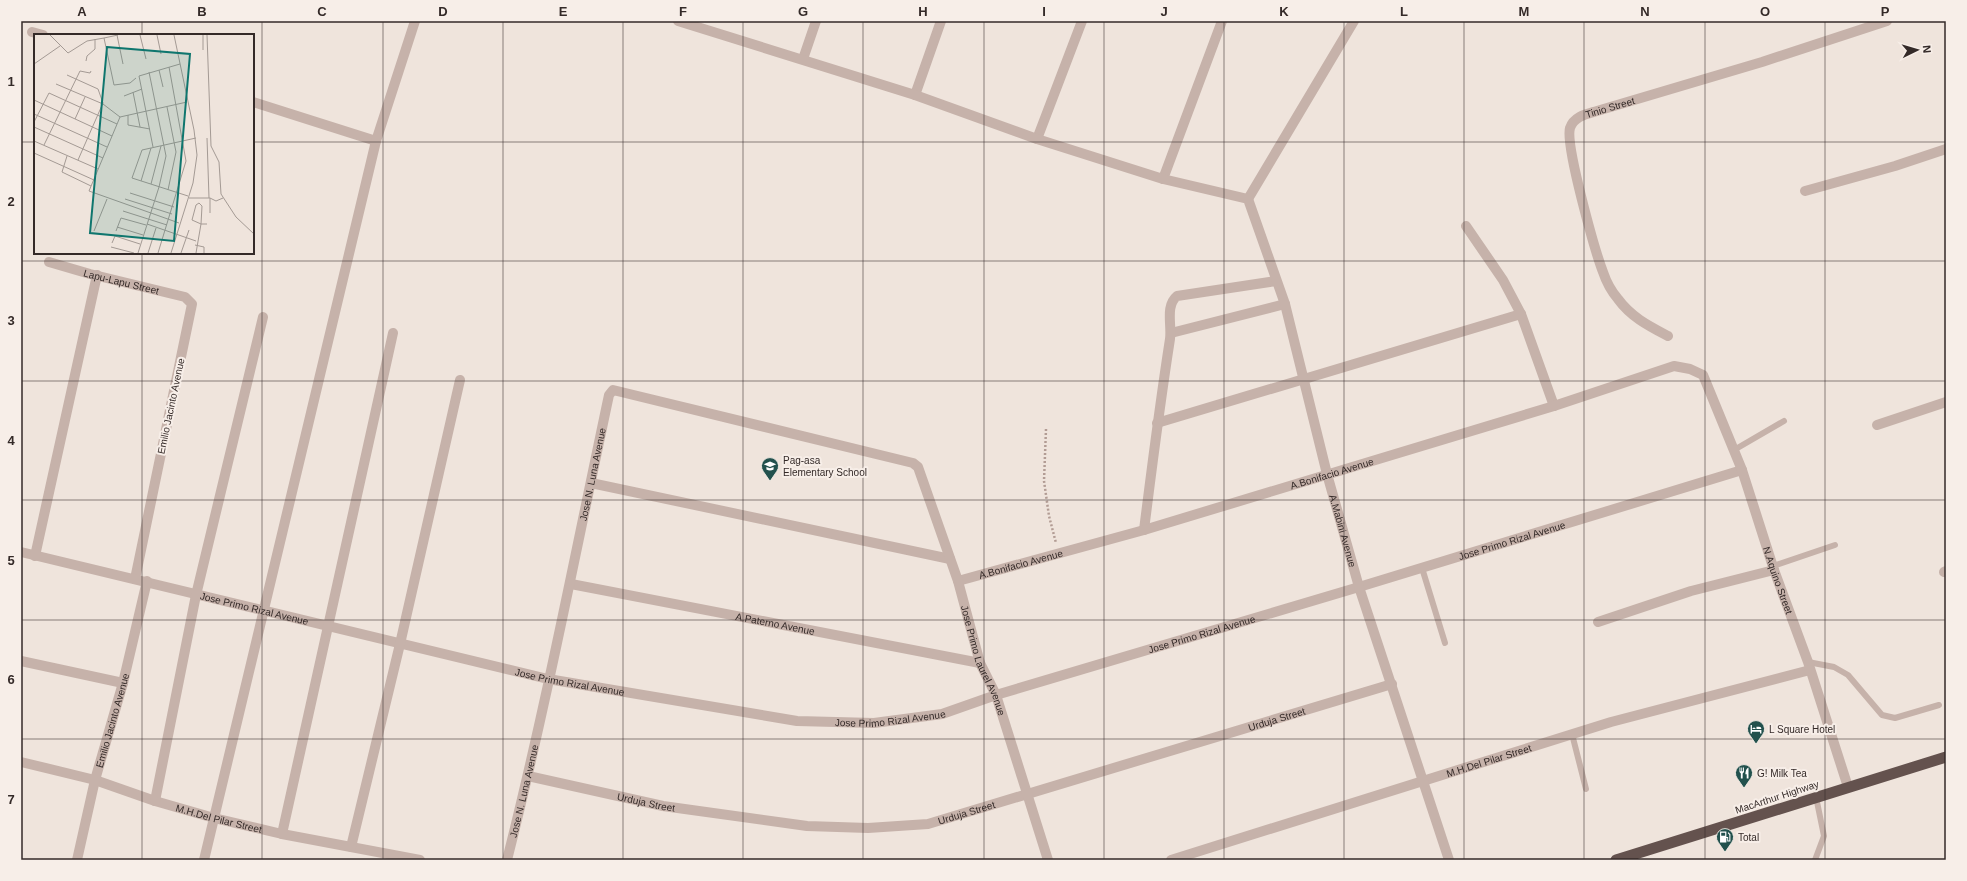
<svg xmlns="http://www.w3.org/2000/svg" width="1967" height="881" font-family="Arial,sans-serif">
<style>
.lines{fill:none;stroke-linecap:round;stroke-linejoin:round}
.path{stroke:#b29c94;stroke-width:2.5;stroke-dasharray:2 2;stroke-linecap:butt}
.service{stroke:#c6b2aa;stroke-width:6}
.minor{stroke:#c6b2aa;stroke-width:10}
.tertiary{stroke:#c6b2aa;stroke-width:10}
.trunk{stroke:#64524e;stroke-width:11}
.grid{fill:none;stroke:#342a28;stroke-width:1;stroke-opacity:0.55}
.labels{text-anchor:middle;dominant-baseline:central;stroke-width:4;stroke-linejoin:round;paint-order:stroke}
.street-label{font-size:10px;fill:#342a28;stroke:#f7eee8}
.poi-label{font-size:10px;fill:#342a28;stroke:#f7eee8;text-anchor:start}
.inset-road{fill:none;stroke:#a49a94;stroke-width:1}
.view{fill:#0f766e;fill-opacity:0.15;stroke:#0f766e;stroke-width:2}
.inset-edge{fill:none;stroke:#342a28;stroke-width:2}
.neatline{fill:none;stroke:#342a28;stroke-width:1.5}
.grid-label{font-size:13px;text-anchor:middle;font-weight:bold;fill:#342a28}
</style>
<rect width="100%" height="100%" fill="#efe4dc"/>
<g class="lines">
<!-- path -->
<path class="path" d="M 1046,429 L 1044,481 L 1049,516 L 1056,543"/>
<!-- service -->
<path class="service" d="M 1734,450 L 1784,421
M 1773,566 L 1835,545
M 1422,568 L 1445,643
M 1808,662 L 1834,667 L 1848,675 L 1882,715 L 1895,718 L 1939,705
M 1572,734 L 1586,789
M 1815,860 L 1824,836 L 1816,797"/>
<!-- minor -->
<g class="minor">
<path d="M 32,32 L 43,35"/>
<path d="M 803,59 L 816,21"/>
<path d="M 915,95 L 941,21"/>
<path d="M 253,102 L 376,141"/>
<path d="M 1037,139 L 1082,21"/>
<path d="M 1163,179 L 1222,21"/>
<path d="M 1805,191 L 1895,166 L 1946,149"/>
<path d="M 1248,199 L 1354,21"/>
<path d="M 1466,226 L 1503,280 L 1521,314 L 1554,406"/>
<path id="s1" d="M 49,262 L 90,274 L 185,297 L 192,304 L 135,579"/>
<path d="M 1171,333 L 1285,304"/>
<path id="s2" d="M 1668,336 C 1649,326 1631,317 1618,299 C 1612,292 1606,281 1603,272 C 1595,251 1565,145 1570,128 C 1574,116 1587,114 1597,111 L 1762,62 L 1887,21"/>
<path d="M 1157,423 L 1521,314"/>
<path d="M 1877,425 L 1946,402"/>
<path d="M 591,483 L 950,559"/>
<path d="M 1144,530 C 1152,466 1160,403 1170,339 C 1172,325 1165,306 1177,296 L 1276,281"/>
<path id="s3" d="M 21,552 L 548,679 L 797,721 L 874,723 L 942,714 L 996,695 L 1359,587 L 1742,470"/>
<path d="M 35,556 L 97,275"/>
<path d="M 1944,572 L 1946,571"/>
<path id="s4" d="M 958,581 L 1144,530 L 1554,406 L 1674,366 L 1690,369 L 1703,375 L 1742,470 L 1774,570 L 1808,662 L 1848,787"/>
<path id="s5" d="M 571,584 L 980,663"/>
<path d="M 1598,622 L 1691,591 L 1774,570"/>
<path d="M 21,661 L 123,683"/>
<path id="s6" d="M 21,762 L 95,780 L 155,801 L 214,818 L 282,834 L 420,860"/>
<path id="s7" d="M 528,776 L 663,806 L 807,826 L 868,828 L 928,824 L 1392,684"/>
<path d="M 155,801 L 196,595 L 263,317"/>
<path d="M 282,834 L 393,333"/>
<path d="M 351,847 L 400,644 L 460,380"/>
<path id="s8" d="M 77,860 L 95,780 L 123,683 L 147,581"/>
<path d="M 204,860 L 376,141 L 415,21"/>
<path id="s9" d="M 507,860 C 546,706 576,550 609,395 L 613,390 L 913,463 L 918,467 L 958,581 L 980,663 L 996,695 L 1048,860"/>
<path id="s10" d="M 1171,860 L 1611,722 L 1810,670"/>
</g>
<!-- tertiary -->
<path class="tertiary" id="s11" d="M 678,21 L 915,95 L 1037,139 L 1163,179 L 1248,199 L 1285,304 L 1327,474 L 1359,587 L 1449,860"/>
<!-- trunk -->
<path class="trunk" d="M 1616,860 L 1946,757"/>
</g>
<!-- grid -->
<path class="grid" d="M 142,21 L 142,35M 262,21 L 262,860M 383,21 L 383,860M 503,21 L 503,860M 623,21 L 623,860M 743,21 L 743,860M 863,21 L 863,860M 984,21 L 984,860M 1104,21 L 1104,860M 1224,21 L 1224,860M 1344,21 L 1344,860M 1464,21 L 1464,860M 1584,21 L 1584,860M 1705,21 L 1705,860M 1825,21 L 1825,860M 21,142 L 35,142M 253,142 L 1946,142M 142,253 L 142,860M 21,261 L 1946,261M 21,381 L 1946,381M 21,500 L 1946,500M 21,620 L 1946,620M 21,739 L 1946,739"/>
<!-- icons -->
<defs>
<g id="school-pin" transform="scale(0.9)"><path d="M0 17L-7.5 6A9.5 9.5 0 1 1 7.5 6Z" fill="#22514d" stroke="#f7eee8"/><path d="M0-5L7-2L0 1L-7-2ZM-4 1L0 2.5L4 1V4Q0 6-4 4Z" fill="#fff"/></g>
<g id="hotel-pin" transform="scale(0.9)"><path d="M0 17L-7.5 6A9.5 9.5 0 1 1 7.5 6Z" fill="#22514d" stroke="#f7eee8"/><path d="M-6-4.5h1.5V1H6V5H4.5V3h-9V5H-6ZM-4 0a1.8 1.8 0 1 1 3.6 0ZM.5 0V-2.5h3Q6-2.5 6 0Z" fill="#fff"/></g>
<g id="restaurant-pin" transform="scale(0.9)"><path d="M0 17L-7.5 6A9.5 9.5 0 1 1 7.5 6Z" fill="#22514d" stroke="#f7eee8"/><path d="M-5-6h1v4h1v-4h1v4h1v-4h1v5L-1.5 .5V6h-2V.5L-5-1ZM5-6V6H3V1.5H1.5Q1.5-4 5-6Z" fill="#fff"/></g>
<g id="fuel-pin" transform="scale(0.9)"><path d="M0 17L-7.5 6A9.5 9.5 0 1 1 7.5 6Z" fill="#22514d" stroke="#f7eee8"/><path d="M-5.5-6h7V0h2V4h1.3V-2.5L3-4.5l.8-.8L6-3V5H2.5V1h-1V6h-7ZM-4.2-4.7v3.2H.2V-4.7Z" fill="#fff"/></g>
</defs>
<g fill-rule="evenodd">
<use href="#school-pin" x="770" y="466"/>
<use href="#hotel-pin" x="1756" y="729"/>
<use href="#restaurant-pin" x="1744" y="773"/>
<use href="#fuel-pin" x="1725" y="837"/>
</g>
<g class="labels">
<!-- street labels -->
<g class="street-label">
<text stroke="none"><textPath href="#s2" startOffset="289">Tinio Street</textPath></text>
<text stroke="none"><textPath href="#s1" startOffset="75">Lapu-Lapu Street</textPath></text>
<text transform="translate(171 406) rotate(-78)">Emilio Jacinto Avenue</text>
<text stroke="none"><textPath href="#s4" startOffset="389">A.Bonifacio Avenue</textPath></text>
<text stroke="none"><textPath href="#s9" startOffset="395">Jose N. Luna Avenue</textPath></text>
<text stroke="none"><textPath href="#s11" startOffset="943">A.Mabini Avenue</textPath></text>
<text stroke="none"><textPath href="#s3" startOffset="1536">Jose Primo Rizal Avenue</textPath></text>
<text stroke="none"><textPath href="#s4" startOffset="65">A.Bonifacio Avenue</textPath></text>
<text stroke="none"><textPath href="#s4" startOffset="997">N.Aquino Street</textPath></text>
<text stroke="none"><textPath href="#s3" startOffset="240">Jose Primo Rizal Avenue</textPath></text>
<text stroke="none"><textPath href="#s5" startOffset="208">A.Paterno Avenue</textPath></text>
<text stroke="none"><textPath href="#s3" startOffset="1212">Jose Primo Rizal Avenue</textPath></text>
<text stroke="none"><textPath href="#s9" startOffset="1002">Jose Primo Laurel Avenue</textPath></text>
<text stroke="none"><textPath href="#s3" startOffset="564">Jose Primo Rizal Avenue</textPath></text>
<text stroke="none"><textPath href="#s3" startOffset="888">Jose Primo Rizal Avenue</textPath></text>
<text stroke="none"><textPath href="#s7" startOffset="769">Urduja Street</textPath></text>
<text stroke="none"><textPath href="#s8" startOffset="144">Emilio Jacinto Avenue</textPath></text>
<text stroke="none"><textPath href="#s10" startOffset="333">M.H.Del Pilar Street</textPath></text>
<text stroke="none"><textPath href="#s9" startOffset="71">Jose N. Luna Avenue</textPath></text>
<text transform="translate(1777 797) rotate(-18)">MacArthur Highway</text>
<text stroke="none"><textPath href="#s7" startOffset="121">Urduja Street</textPath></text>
<text stroke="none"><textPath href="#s7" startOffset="445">Urduja Street</textPath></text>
<text stroke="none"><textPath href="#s6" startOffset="206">M.H.Del Pilar Street</textPath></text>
</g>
<!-- poi labels -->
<g class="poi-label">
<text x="783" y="460">Pag-asa<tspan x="783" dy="12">Elementary School</tspan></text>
<text x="1769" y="729">L Square Hotel</text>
<text x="1757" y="773">G! Milk Tea</text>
<text x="1738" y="837">Total</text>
</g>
</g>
<!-- overview -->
<g transform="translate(34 34)">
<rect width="220" height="220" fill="#efe4dc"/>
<path class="inset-road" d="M 16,1 L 34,19 L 53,7 L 70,4M 83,1 L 89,30M 84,1 L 70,4 L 80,51 L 96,49 L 102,44M 106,1 L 112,25M 123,1 L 127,20M 169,1 L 169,16M 173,1 L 177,112 L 185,128 L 187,160 L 202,183 L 220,200M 52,27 L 53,22 L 61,15 L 61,5M 0,30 L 26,12M 125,36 L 129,53M 33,41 L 64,55 L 69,69 L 44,126M 22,50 L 69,70 L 86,83M 99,58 L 106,93M 90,62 L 108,55M 0,66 L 78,102M 133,73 L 142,118 L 134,156M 0,80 L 73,113M 94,81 L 94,91 L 116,95M 86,83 L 55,157 L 145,189M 86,83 L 153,68M 41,85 L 51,63M 0,88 L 15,59 L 83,90M 0,93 L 69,124M 173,104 L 175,164M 0,107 L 64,135M 10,111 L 46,37 L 56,39 L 57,37M 119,113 L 105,42 L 146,30M 0,119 L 60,146M 33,122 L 28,138 L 57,152M 107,147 L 117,114M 117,150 L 127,112M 96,159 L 140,173M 154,162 L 98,144 L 108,116 L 162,104M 155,164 L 176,164 L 176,179M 176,164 L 182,167 L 189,164M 91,165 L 138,180M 165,169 L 168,172 L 167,190 L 158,186 L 162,171 ZM 89,177 L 133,191M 113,190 L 162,207M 83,193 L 109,201M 60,197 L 73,165M 82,197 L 87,184 L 112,191M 78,209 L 81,202 L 106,210M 161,211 L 170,213 L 170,219M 77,213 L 100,219M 104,219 L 125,153 L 132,122 L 115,38M 114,219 L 122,194M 124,219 L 152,127 L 135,33M 137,219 L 159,149 L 163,121 L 160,96 L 140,1M 147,219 L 155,196M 162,219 L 167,190 L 173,190"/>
<path class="view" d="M 73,13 L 156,20 L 140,207 L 56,199 Z"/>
<rect width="220" height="220" class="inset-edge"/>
</g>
<!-- border -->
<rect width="1967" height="881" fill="none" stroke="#f7eee8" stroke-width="44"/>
<!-- north arrow -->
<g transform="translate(1917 50) rotate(85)" stroke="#f7eee8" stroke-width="3" paint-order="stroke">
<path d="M0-3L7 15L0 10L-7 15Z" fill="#342a28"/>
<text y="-6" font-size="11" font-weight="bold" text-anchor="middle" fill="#342a28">N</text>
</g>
<rect x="22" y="22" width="1923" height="837" class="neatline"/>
<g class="grid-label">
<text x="82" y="16">A</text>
<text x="202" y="16">B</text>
<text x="322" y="16">C</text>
<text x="443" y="16">D</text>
<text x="563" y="16">E</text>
<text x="683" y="16">F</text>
<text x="803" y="16">G</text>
<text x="923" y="16">H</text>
<text x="1044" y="16">I</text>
<text x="1164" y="16">J</text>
<text x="1284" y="16">K</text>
<text x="1404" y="16">L</text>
<text x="1524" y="16">M</text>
<text x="1645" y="16">N</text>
<text x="1765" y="16">O</text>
<text x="1885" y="16">P</text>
<text x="11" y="86">1</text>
<text x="11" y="206">2</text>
<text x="11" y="325">3</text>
<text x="11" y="445">4</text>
<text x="11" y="565">5</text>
<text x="11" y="684">6</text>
<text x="11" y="804">7</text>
</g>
</svg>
